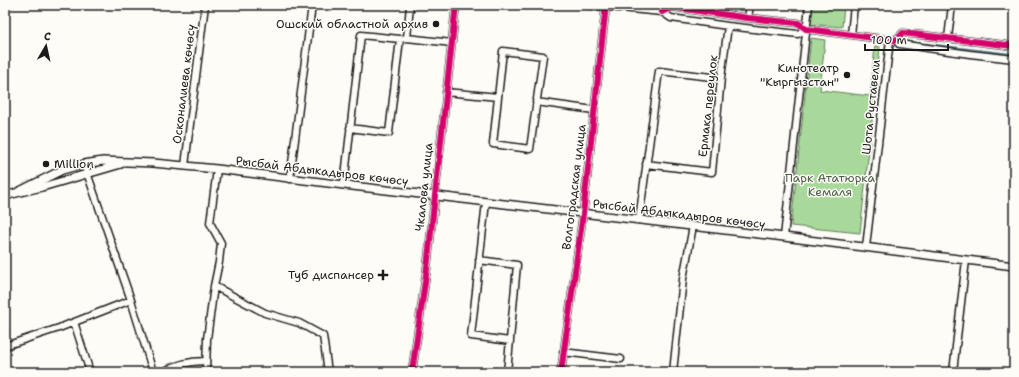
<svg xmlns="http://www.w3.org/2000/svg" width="1019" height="377" font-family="'Shantell Sans',sans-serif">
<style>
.green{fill:#a8d99a;stroke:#627a5b}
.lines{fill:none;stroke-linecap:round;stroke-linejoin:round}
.stream{stroke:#638a9d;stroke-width:1.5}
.minor-casing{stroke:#1c1c1c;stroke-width:9}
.major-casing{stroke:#1c1c1c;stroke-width:10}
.minor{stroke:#fdfcf7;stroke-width:6}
.major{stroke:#fdfcf7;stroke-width:7}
.cycleway-casing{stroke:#fdfcf7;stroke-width:8}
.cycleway{stroke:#d6006c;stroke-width:6}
.poi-dot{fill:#1c1c1c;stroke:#fdfcf7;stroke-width:1.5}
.labels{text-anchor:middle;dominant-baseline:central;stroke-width:3;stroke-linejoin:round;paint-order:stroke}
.poi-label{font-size:12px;fill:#1c1c1c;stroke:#fdfcf7;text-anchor:end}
.street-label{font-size:12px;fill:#1c1c1c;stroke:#fdfcf7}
.park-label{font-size:12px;fill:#4d5e48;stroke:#fdfcf7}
</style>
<rect width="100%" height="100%" fill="#fdfcf7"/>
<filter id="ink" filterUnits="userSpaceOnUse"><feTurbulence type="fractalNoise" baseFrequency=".025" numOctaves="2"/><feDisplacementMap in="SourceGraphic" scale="8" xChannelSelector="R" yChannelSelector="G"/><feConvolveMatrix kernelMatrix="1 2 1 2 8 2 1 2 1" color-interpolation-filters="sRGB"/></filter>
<g filter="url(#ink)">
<!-- green -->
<path class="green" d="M 813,5 L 844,5 L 842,27 L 810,24 Z
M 811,38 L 825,40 L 820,90 L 870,96 L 875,46 L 880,47 L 860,233 L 791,226 Z"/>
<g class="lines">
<!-- stream -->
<path class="stream" d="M 903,41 L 1014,54"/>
<!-- minor casing -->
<g class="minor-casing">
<path id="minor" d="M 588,5 L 662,12 L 671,18 L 728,26 L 798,34 L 806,29
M 662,12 L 672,7 L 748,18 L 798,23 L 806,29 L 890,40 L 896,40 L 903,33 L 1014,46
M 748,18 L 750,5
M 851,35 L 854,5
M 407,38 L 410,5
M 948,38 L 952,5
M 896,40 L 899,44 L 970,54 L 1014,59
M 503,51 L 543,56 L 530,149 L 493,144 Z
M 446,92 L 498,97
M 536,102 L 594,110
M 350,128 L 389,133 L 400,39
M 84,164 L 131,300
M 646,164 L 712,172 L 721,78 L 728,26
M 185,166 L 190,124 L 205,5
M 290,179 L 312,5
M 344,185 L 361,35 L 400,39 L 407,38 L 452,43
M 486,202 L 471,336 L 510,341
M 639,220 L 659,71 L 721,78
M 784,237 L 809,5
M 866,247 L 890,40
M 479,260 L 517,265 L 507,372
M 214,286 L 265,313 L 299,323 L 323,336 L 328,372
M 74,322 L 90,372
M 5,346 L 59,328 L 131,300 L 153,372
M 563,352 L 621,359
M 163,372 C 176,364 190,361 206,361
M 206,372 L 207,339 L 214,286 L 219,262 L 221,243 L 210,223 L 217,169
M 412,372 L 427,268 L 456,5
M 561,372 L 583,214 L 606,5
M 673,372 L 683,279 L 693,226
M 953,372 L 966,260"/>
</g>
<!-- major casing -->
<g class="major-casing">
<path id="major" d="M 16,193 L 62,170 L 84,164 L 103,161 L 153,163 L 217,169 L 344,185 L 784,237 L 1014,266
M 5,196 L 16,193 L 42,187 L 121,164"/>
</g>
<!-- minor -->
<use href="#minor" class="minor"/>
<!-- major -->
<use href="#major" class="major"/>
<!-- cycleway casing -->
<g class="cycleway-casing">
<path id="cycleway" d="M 662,12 L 672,7 L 748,18 L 798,23 L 806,29 L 890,40 L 896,40 L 903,33 L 1014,46
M 412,372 L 427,268 L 456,5
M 561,372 L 583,214 L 606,5"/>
</g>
<!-- cycleway -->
<use href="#cycleway" class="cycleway"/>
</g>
</g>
<!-- markers -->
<g class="poi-dot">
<circle cx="436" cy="24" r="4"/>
<circle cx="847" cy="75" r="4"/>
<circle cx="46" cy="164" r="4"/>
<path d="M381 269h4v4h4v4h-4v4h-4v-4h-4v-4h4z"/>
</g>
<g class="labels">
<!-- poi labels -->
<g class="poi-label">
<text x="428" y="24">Ошский областной архив</text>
<text x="839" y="68">Кинотеатр<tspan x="839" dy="14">"Кыргызстан"</tspan></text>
<text x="54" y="164" text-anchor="start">Million</text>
<text x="374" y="275">Туб диспансер</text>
</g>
<!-- street labels -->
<g class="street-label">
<text transform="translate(184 84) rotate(-83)">Осконалиева көчөсү</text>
<text transform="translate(708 106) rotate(-84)">Ермака переулок</text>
<text transform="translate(871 107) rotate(-84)">Шота Руставели</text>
<text transform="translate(322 171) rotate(7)">Рысбай Абдыкадыров көчөсү</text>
<text transform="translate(424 187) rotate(-84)">Чкалова улица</text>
<text transform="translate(574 187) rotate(-83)">Волгоградская улица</text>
<text transform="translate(679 214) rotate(7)">Рысбай Абдыкадыров көчөсү</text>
</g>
<!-- park labels -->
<g class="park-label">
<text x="830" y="178">Парк Ататюрка<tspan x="830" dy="14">Кемаля</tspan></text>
</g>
</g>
<!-- margin -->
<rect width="1019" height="377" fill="none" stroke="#fdfcf7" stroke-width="20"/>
<rect x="10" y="10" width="999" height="357" fill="none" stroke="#1c1c1c" stroke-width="1.5" filter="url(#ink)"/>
<!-- north arrow -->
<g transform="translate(46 46) rotate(9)" stroke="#fdfcf7" stroke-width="3" paint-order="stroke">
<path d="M0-3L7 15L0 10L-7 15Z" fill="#1c1c1c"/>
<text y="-6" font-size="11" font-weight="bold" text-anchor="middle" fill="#1c1c1c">С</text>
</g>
<!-- scale -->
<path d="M865 44v6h83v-6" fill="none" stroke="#1c1c1c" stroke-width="2"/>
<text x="871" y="44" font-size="12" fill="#1c1c1c" stroke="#fdfcf7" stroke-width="3" paint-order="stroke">100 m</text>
</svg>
